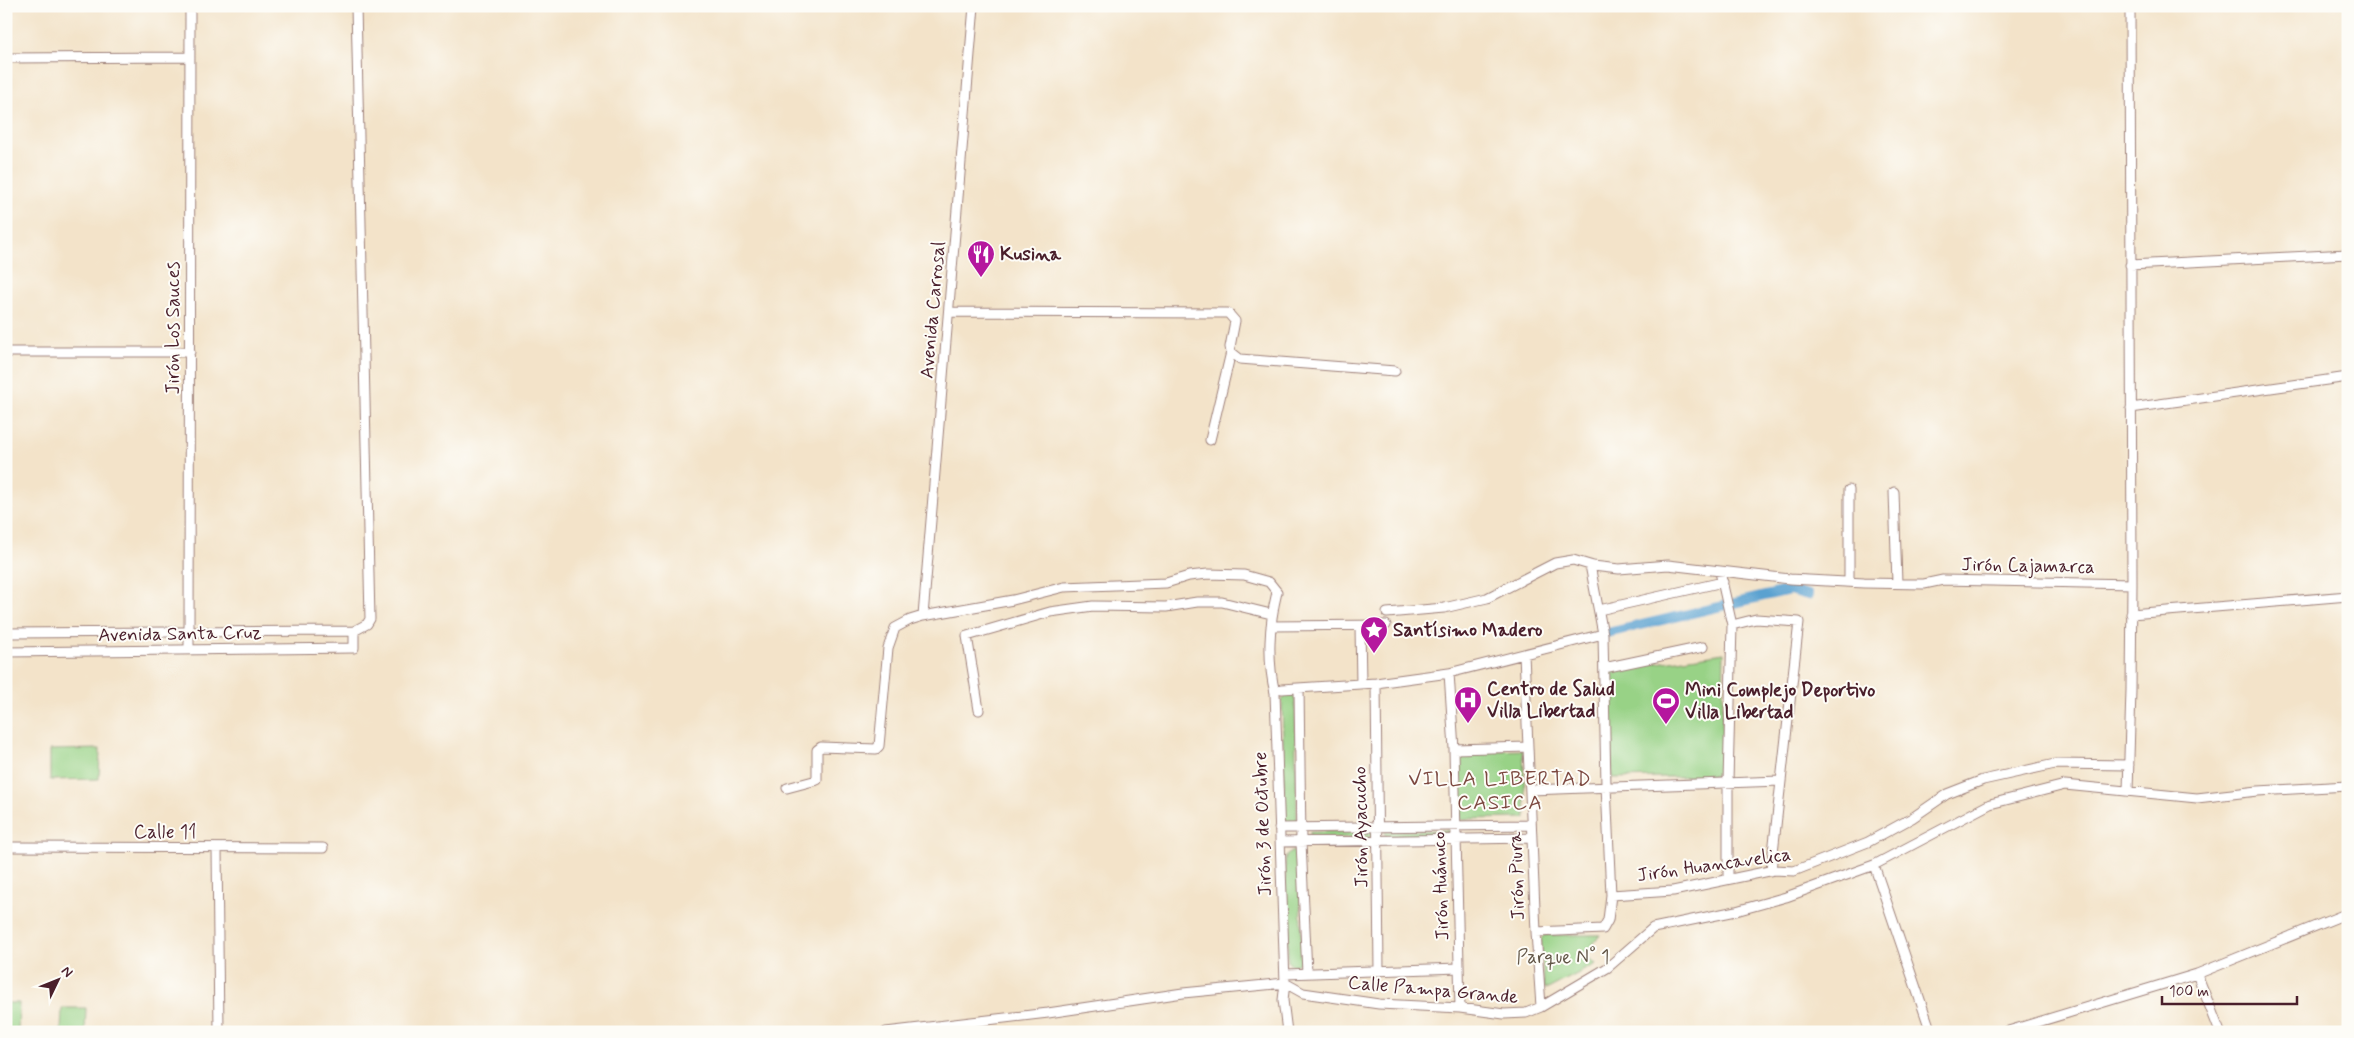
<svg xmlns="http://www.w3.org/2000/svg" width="2354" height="1038" font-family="Mynerve,sans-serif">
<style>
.green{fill:#98d286;stroke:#717858}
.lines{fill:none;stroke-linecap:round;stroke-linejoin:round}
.canal{stroke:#5aa1d0;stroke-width:10}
.street-casing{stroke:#9e817a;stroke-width:11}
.street{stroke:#fff;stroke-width:9}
.labels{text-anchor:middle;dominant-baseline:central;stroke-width:4;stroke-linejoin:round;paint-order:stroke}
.poi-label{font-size:19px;font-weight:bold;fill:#4a1f2b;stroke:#fdfcf7;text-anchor:start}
.street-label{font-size:19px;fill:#4a1f2b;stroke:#fdfcf7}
.park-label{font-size:19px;fill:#615546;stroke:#fdfcf7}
.quarter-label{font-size:21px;letter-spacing:1px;fill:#7d4941;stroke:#fdfcf7}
</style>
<rect width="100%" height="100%" fill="#fdfcf7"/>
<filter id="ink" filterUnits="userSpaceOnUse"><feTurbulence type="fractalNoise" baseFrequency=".02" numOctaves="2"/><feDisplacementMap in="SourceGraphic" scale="10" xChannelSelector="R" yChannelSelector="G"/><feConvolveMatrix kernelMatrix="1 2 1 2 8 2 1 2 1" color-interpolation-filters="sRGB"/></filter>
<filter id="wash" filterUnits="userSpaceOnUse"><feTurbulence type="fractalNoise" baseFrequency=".0096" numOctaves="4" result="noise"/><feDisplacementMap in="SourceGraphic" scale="20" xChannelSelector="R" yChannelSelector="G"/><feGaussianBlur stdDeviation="1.12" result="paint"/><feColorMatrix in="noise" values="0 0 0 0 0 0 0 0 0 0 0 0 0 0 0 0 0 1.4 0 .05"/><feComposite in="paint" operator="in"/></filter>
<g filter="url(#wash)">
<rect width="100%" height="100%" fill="#f3e3c9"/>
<!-- green -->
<path class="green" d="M 1724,653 L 1721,776 L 1612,778 L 1608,674 L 1610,670 Z
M 1288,694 L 1292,694 L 1295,698 L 1297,821 L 1287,823 L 1285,820 L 1282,700 Z
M 100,749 L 99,779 L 50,780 L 50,750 Z
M 1523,750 L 1526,818 L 1460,819 L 1458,752 Z
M 1448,830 L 1449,836 L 1385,837 L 1385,831 Z
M 1373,831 L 1373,837 L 1310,838 L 1310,832 Z
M 1293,851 L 1298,853 L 1299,857 L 1302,960 L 1298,964 L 1293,965 L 1288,962 L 1285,864 L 1286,856 Z
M 1544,935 L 1600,935 L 1585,955 L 1596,964 L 1548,989 L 1544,988 L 1541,939 Z
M 6,1003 L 19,1003 L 18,1032 L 6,1032 Z
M 62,1008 L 86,1008 L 85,1032 L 61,1032 Z"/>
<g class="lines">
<!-- canal -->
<path class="canal" d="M 1603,634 L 1790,590 L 1808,595"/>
</g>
</g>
<g filter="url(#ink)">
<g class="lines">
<!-- street casing -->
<g class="street-casing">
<path id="street" d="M 6,58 L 190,57
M 2130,265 L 2348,254
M 949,312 L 1228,313 L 1235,321 L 1230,347 L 1231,352 L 1240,359 L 1395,371
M 6,352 L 190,352
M 2131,408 L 2348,377
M 1210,440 L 1231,352
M 1849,490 L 1849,582
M 1894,492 L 1897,583
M 1720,572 L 1732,625 L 1728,782 L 1728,878
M 1599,610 L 1723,582
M 1387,613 L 1444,608 L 1487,598 L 1555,563 L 1573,560 L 1593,566 L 1619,569 L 1668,565 L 1790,579 L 1864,583 L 1924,584 L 1943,580 L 2132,584
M 2131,614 L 2348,596
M 923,616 L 974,6
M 1732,625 L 1756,619 L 1799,622 L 1771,870
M 1271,626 L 1386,625
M 1360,626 L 1361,684
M 6,633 L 354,631 L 367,624 L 370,619 L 356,6
M 189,650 L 190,6
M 6,652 L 354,648 L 354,631
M 1524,654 L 1536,932 L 1541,1007
M 1604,668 L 1703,647
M 1449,673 L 1454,749 L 1460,1008
M 1376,683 L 1379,971
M 1299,688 L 1301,842 L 1307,973
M 1282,689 L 1376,683 L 1449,673 L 1603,634
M 979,710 L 967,636 L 1050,612 L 1093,606 L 1166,607 L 1197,602 L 1222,602 L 1271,614
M 1454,749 L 1528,747
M 787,788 L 817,780 L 817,750 L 821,747 L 876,749 L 879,746 L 888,648 L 895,628 L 910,620 L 923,616 L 1013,600 L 1064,587 L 1166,583 L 1189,576 L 1208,574 L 1244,575 L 1269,582 L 1277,592 C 1269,624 1267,661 1275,693 L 1285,983 L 1283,1000 L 1287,1032
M 1530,790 L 1780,781
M 2128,791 L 2131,690 L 2132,584 L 2130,6
M 1279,828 L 1531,825
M 1280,842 L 1532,838
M 6,847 L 323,848
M 217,849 L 219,1032
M 1874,865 L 1931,1032
M 1611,895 L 1673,891 L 1774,870 L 1794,871 L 1868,842 L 1912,818 L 1947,794 L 1983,780 L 2055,764 L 2129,765
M 1536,932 L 1603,929 L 1608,920 L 1611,895 L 1606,786 L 1603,634 L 1590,565
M 1285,974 L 1459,968
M 2197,974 L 2220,1032
M 886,1032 L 1048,1013 L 1183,993 L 1285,983 L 1303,993 L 1379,1004 L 1460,1008 L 1504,1014 L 1526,1013 L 1541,1007 L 1607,968 L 1653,928 L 1736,911 L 1786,897 L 1874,865 L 1990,804 L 2065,785 L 2197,798 L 2258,791 L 2348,786
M 2005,1032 L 2197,974 L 2348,913"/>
</g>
<!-- street -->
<use href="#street" class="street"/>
</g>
</g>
<!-- icons -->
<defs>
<g id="restaurant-pin" transform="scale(1.4375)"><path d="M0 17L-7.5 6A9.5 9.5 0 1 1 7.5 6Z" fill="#b5179e" stroke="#fdfcf7"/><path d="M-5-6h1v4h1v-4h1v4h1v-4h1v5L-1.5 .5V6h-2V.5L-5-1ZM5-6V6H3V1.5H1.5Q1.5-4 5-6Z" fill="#fff"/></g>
<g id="sight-pin" transform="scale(1.4375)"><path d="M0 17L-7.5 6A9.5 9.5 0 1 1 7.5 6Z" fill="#b5179e" stroke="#fdfcf7"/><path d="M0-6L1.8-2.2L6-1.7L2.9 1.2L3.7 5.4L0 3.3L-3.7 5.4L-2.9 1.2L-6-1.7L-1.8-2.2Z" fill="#fff"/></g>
<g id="hospital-pin" transform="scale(1.4375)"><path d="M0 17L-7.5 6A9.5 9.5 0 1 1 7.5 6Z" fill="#b5179e" stroke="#fdfcf7"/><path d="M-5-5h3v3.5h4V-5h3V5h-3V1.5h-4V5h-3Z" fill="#fff"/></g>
<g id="stadium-pin" transform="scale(1.4375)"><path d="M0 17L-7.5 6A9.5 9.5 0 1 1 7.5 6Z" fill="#b5179e" stroke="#fdfcf7"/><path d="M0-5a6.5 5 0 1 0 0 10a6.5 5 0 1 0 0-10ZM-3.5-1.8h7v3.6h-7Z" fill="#fff"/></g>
</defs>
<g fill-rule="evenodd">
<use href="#restaurant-pin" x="981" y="254"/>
<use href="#sight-pin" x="1374" y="630"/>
<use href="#hospital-pin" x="1468" y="700"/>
<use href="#stadium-pin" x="1666" y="701"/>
</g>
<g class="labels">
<!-- poi labels -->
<g class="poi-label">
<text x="1000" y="254">Kusina</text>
<text x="1393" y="630">Santísimo Madero</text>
<text x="1487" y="689">Centro de Salud<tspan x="1487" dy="22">Villa Libertad</tspan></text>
<text x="1685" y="690">Mini Complejo Deportivo<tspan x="1685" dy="22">Villa Libertad</tspan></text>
</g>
<!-- street labels -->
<g class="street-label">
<text transform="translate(933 310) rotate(-85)">Avenida Carrosal</text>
<text transform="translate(173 328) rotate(-90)">Jirón Los Sauces</text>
<text transform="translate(2028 566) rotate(1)">Jirón Cajamarca</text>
<text transform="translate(180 634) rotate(-1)">Avenida Santa Cruz</text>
<text transform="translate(1263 824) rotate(-92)">Jirón 3 de Octubre</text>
<text transform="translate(1361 827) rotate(-91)">Jirón Ayacucho</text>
<text x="165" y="832">Calle 11</text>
<text transform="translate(1714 865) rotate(-8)">Jirón Huancavelica</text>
<text transform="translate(1517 876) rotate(-92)">Jirón Piura</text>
<text transform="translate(1441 886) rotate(-92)">Jirón Huánuco</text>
<text transform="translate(1433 990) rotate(5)">Calle Pampa Grande</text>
</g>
<!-- park labels -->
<g class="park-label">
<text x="1563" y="957">Parque N° 1</text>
</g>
<!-- quarter labels -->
<g class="quarter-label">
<text x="1500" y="779">VILLA LIBERTAD<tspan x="1500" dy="24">CASICA</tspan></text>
</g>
</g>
<!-- margin -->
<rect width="2354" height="1038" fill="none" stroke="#fdfcf7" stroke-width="25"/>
<!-- north arrow -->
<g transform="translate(58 980) rotate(47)" stroke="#fdfcf7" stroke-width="4" paint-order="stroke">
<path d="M0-4L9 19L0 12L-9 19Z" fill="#4a1f2b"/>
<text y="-8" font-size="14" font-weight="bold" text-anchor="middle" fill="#4a1f2b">N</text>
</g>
<!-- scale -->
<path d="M2162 996v8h135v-8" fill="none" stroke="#4a1f2b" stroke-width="2.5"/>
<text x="2169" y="996" font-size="15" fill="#4a1f2b" stroke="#fdfcf7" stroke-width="4" paint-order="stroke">100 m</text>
</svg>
